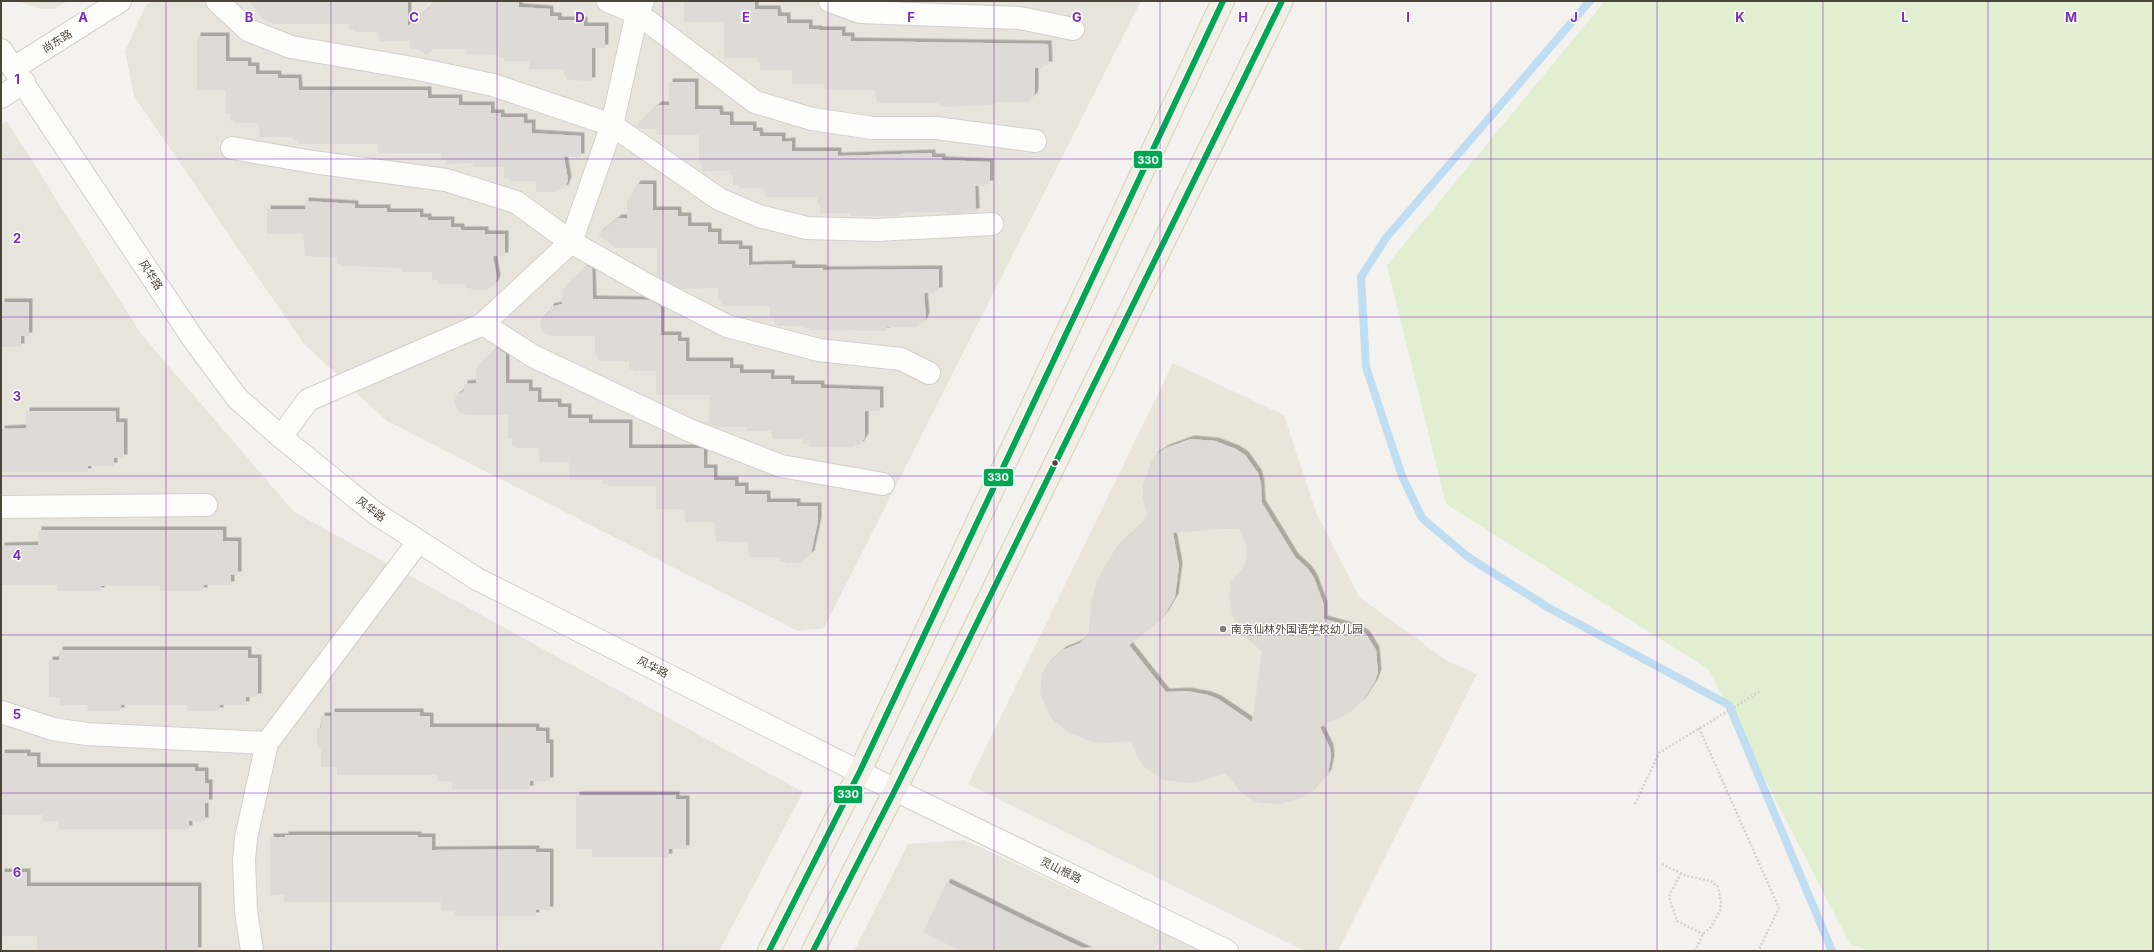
<svg xmlns="http://www.w3.org/2000/svg" width="2154" height="952" font-family="Inter,'Noto Sans SC',sans-serif">
<style>
.residential{fill:#e7e4dc}
.education{fill:#eae5da}
.green{fill:#e1eecf}
.lines{fill:none;stroke-linecap:round;stroke-linejoin:round}
.stream{stroke:#c0ddf1;stroke-width:8}
.building{fill:#dedbd6;fill-rule:evenodd;filter:url(#shadow)}
.minor-casing{stroke:#d2d0cb;stroke-width:24}
.major-casing{stroke:#d6cebb;stroke-width:24}
.path{stroke:#d3d2cc;stroke-width:2.5;stroke-dasharray:2 2;stroke-linecap:butt}
.minor{stroke:#fdfdfc;stroke-width:22}
.major{stroke:#f2efe6;stroke-width:22}
.bus-1-casing{stroke:#fff;stroke-width:9}
.bus-1{stroke:#00a651;stroke-width:6}
.grid{fill:none;stroke:#7b2cbf;stroke-width:1;stroke-opacity:0.55}
.bus-dot{fill:#4b4439;stroke:#fff;stroke-width:1.5}
.poi-dot{fill:#868178;stroke:#fff;stroke-width:1.5}
.labels{text-anchor:middle;dominant-baseline:central;stroke-width:3;stroke-linejoin:round;paint-order:stroke}
.street-label{font-size:11px;fill:#4b4439;stroke:#fff}
.poi-label{font-size:11px;fill:#4b4439;stroke:#fff;text-anchor:start}
.grid-label{font-size:13px;text-anchor:middle;font-weight:bold;fill:#7b2cbf;stroke:#fff;stroke-width:3;stroke-linejoin:round;paint-order:stroke}
.line-badge{stroke:#fff;stroke-width:1.5}
.badge-label{font-size:11px;text-anchor:middle;font-weight:bold;fill:#fff}
</style>
<defs>
<filter id="shadow"><feDropShadow dx="3.5" dy="-3.5" stdDeviation="0" flood-color="#0004"/></filter>
</defs>
<rect width="100%" height="100%" fill="#f4f2ee"/>
<!-- residential -->
<path class="residential" d="M 153,1 L 1141,1 L 824,628 L 798,631 L 387,421 L 303,343 L 134,96 L 125,51 L 146,5 Z
M 7,121 L 141,334 L 294,512 L 803,792 L 719,951 L 1,951 L 1,125 Z
M 965,840 L 1201,951 L 854,951 L 908,844 Z"/>
<!-- education -->
<path class="education" d="M 17,1 L 68,1 L 54,9 L 41,9 Z
M 1173,363 L 1284,415 L 1316,512 L 1359,597 L 1446,660 L 1477,674 L 1338,951 L 1305,951 L 968,784 Z"/>
<!-- green -->
<path class="green" d="M 1605,1 L 2153,1 L 2153,951 L 1871,951 L 1850,944 L 1708,669 L 1446,504 L 1387,265 Z"/>
<g class="lines">
<!-- stream -->
<path class="stream" d="M 1590,1 L 1386,238 L 1361,277 L 1366,367 L 1402,476 L 1422,518 L 1468,557 L 1549,608 L 1729,705 L 1832,951"/>
</g>
<!-- building -->
<path class="building" d="M 249,1 L 408,1 L 408,26 L 437,1 L 519,1 L 519,7 L 550,9 L 550,16 L 558,16 L 558,20 L 584,20 L 584,26 L 605,26 L 605,48 L 592,48 L 592,81 L 567,80 L 567,77 L 564,77 L 564,69 L 529,69 L 529,61 L 504,61 L 504,58 L 499,58 L 499,55 L 467,54 L 467,49 L 433,49 L 426,55 L 418,49 L 410,49 L 410,41 L 380,41 L 378,32 L 355,32 L 355,30 L 349,30 L 349,24 L 275,24 L 263,19 Z
M 684,1 L 755,2 L 755,9 L 777,9 L 778,16 L 787,16 L 787,23 L 809,23 L 809,29 L 819,29 L 819,30 L 842,30 L 842,36 L 851,36 L 851,41 L 1048,44 L 1049,65 L 1043,65 L 1043,68 L 1035,68 L 1035,91 L 1034,96 L 1027,102 L 994,102 L 994,105 L 947,107 L 939,106 L 939,103 L 877,103 L 875,90 L 824,90 L 824,84 L 792,84 L 792,70 L 760,70 L 760,62 L 757,62 L 757,58 L 724,58 L 724,22 L 684,22 Z
M 197,36 L 226,36 L 226,61 L 248,61 L 248,66 L 256,66 L 256,74 L 278,74 L 278,78 L 298,78 L 299,90 L 428,90 L 428,98 L 459,98 L 459,105 L 491,105 L 491,113 L 501,113 L 501,117 L 524,117 L 524,123 L 532,123 L 532,133 L 581,136 L 581,157 L 564,157 L 568,180 L 565,188 L 556,192 L 536,192 L 536,181 L 509,181 L 509,178 L 504,178 L 504,167 L 473,167 L 473,163 L 446,164 L 446,159 L 441,159 L 441,153 L 378,153 L 378,145 L 375,144 L 299,144 L 299,140 L 293,140 L 293,137 L 260,137 L 258,123 L 234,123 L 234,121 L 230,121 L 230,113 L 226,113 L 226,90 L 197,90 Z
M 669,82 L 695,82 L 695,109 L 719,109 L 720,115 L 730,115 L 730,125 L 753,125 L 753,131 L 759,131 L 760,136 L 782,136 L 782,142 L 792,141 L 792,151 L 838,151 L 838,156 L 932,153 L 932,157 L 942,157 L 942,160 L 990,162 L 990,184 L 985,184 L 985,186 L 975,186 L 976,212 L 946,214 L 946,212 L 905,212 L 900,213 L 900,216 L 851,216 L 851,213 L 820,213 L 820,205 L 817,205 L 817,197 L 765,197 L 763,188 L 739,188 L 739,185 L 733,185 L 733,175 L 729,175 L 729,171 L 702,171 L 702,163 L 699,163 L 699,135 L 657,135 L 657,129 L 640,129 L 636,126 L 658,105 L 669,105 Z
M 637,184 L 653,184 L 653,210 L 678,210 L 678,216 L 688,216 L 688,226 L 708,226 L 708,232 L 718,232 L 718,244 L 739,244 L 739,249 L 749,249 L 749,265 L 792,264 L 792,268 L 823,268 L 823,270 L 939,269 L 939,291 L 934,291 L 934,293 L 924,293 L 926,316 L 924,321 L 917,327 L 887,327 L 887,331 L 809,330 L 809,328 L 804,328 L 804,326 L 779,326 L 774,325 L 774,317 L 770,317 L 770,306 L 721,306 L 721,300 L 718,300 L 718,288 L 681,289 L 657,276 L 657,248 L 616,248 L 598,235 L 618,218 L 627,218 L 627,202 Z
M 305,201 L 355,204 L 355,208 L 387,208 L 387,212 L 420,212 L 420,217 L 428,217 L 428,220 L 451,220 L 451,227 L 461,227 L 461,230 L 485,230 L 485,234 L 505,234 L 505,256 L 493,256 L 497,278 L 495,284 L 487,290 L 471,290 L 471,288 L 465,288 L 465,284 L 440,284 L 438,280 L 432,280 L 432,272 L 402,272 L 402,268 L 341,266 L 341,264 L 337,264 L 337,258 L 305,256 L 303,234 L 267,234 L 267,209 L 305,209 Z
M 587,266 L 592,268 L 593,299 L 649,300 L 661,306 L 661,335 L 678,335 L 678,341 L 686,341 L 686,361 L 730,361 L 730,368 L 740,368 L 740,373 L 771,373 L 771,379 L 791,379 L 791,384 L 821,384 L 821,388 L 880,390 L 880,411 L 865,411 L 865,437 L 860,445 L 854,445 L 854,447 L 809,447 L 809,444 L 803,444 L 803,439 L 773,439 L 771,431 L 747,431 L 747,427 L 717,427 L 709,424 L 710,395 L 656,395 L 656,371 L 633,371 L 633,369 L 629,369 L 629,361 L 598,361 L 598,355 L 595,355 L 595,336 L 553,336 L 542,332 L 540,324 L 542,318 L 550,312 L 550,307 L 562,304 L 562,290 Z
M 1,302 L 29,302 L 29,336 L 21,336 L 21,347 L 1,347 Z
M 497,348 L 506,354 L 506,383 L 529,383 L 529,391 L 538,391 L 538,402 L 558,402 L 558,407 L 568,407 L 568,418 L 589,418 L 589,423 L 629,423 L 629,448 L 700,448 L 704,449 L 704,468 L 714,468 L 714,480 L 735,480 L 735,486 L 745,486 L 745,494 L 767,494 L 767,502 L 797,502 L 797,506 L 818,506 L 818,521 L 811,554 L 799,563 L 785,563 L 785,561 L 780,561 L 779,557 L 749,557 L 747,542 L 716,541 L 714,522 L 686,522 L 684,509 L 656,509 L 656,486 L 607,486 L 607,484 L 603,484 L 603,480 L 570,480 L 569,462 L 540,462 L 538,448 L 516,448 L 516,446 L 512,446 L 512,439 L 508,439 L 508,415 L 466,415 L 458,411 L 454,402 L 456,396 L 464,391 L 464,384 L 476,383 L 476,368 Z
M 26,411 L 116,411 L 116,422 L 124,422 L 124,458 L 114,458 L 114,466 L 88,466 L 88,472 L 1,472 L 1,429 L 26,428 Z
M 1191,439 L 1215,441 L 1236,449 L 1245,455 L 1258,473 L 1261,484 L 1262,503 L 1295,557 L 1308,569 L 1314,578 L 1324,605 L 1324,619 L 1357,628 L 1366,634 L 1376,650 L 1378,673 L 1374,683 L 1362,701 L 1346,715 L 1320,727 L 1330,748 L 1331,758 L 1328,773 L 1311,792 L 1301,798 L 1280,804 L 1259,803 L 1250,799 L 1240,791 L 1225,773 L 1205,780 L 1190,783 L 1164,780 L 1144,767 L 1138,758 L 1131,741 L 1107,743 L 1093,742 L 1069,733 L 1052,719 L 1045,706 L 1040,692 L 1042,673 L 1047,664 L 1063,650 L 1080,643 L 1086,638 L 1089,631 L 1091,603 L 1096,583 L 1105,565 L 1117,547 L 1141,525 L 1147,514 L 1143,499 L 1143,485 L 1150,464 L 1155,455 L 1166,448 ZM 1221,529 L 1239,529 L 1246,544 L 1246,560 L 1243,568 L 1231,582 L 1229,593 L 1232,614 L 1240,633 L 1262,651 L 1252,722 L 1218,699 L 1208,695 L 1187,691 L 1166,692 L 1129,645 L 1158,622 L 1165,614 L 1175,597 L 1179,566 L 1173,533 Z
M 38,530 L 223,530 L 223,541 L 238,541 L 238,575 L 231,575 L 231,585 L 204,585 L 204,591 L 160,591 L 160,586 L 101,586 L 101,591 L 57,591 L 57,585 L 1,585 L 1,546 L 38,545 Z
M 59,650 L 248,650 L 248,658 L 258,658 L 258,697 L 246,697 L 246,705 L 220,705 L 220,711 L 187,711 L 187,705 L 121,705 L 121,711 L 87,711 L 88,705 L 60,705 L 60,697 L 49,697 L 49,660 L 59,660 Z
M 331,712 L 420,712 L 420,716 L 430,716 L 430,727 L 536,727 L 536,731 L 546,731 L 546,743 L 550,743 L 550,781 L 530,781 L 530,789 L 452,789 L 452,781 L 437,781 L 437,775 L 337,775 L 337,767 L 321,767 L 321,748 L 317,748 L 317,728 L 321,728 L 321,716 L 331,716 Z
M 1,753 L 27,753 L 27,756 L 37,756 L 37,767 L 195,767 L 195,771 L 205,771 L 205,783 L 209,783 L 209,803 L 205,803 L 205,821 L 189,821 L 189,829 L 59,829 L 59,821 L 43,821 L 43,815 L 1,815 Z
M 576,795 L 676,795 L 676,799 L 686,799 L 686,849 L 669,849 L 669,857 L 592,857 L 592,849 L 576,849 Z
M 285,835 L 418,835 L 418,837 L 432,837 L 432,850 L 536,849 L 536,852 L 550,852 L 550,910 L 536,910 L 536,916 L 455,916 L 455,910 L 441,910 L 441,902 L 284,902 L 284,895 L 270,895 L 270,837 L 285,837 Z
M 1,872 L 27,872 L 27,886 L 198,886 L 198,951 L 37,950 L 37,936 L 1,936 Z
M 947,882 L 1026,921 L 1089,951 L 961,951 L 923,932 Z"/>
<g class="lines">
<!-- minor casing -->
<g class="minor-casing">
<path id="minor" d="M 217,1 L 248,30 L 291,47 L 418,69 L 493,85 L 612,125 L 719,199 L 759,216 L 807,228 L 876,230 L 992,224
M 608,1 L 637,13 L 755,102 L 812,119 L 873,128 L 936,128 L 1035,141
M 830,1 L 860,12 L 1020,18 L 1073,29
M 1,50 L 194,340 L 237,398 L 281,437 L 375,513 L 477,579 L 895,790 L 1227,951
M 14,68 L 120,1
M 1,97 L 24,82
M 232,148 L 313,162 L 446,180 L 516,202 L 571,242 L 649,286 L 727,326 L 819,350 L 901,359 L 929,373
M 483,324 L 533,356 L 689,430 L 781,466 L 883,484
M 281,437 L 308,400 L 483,324 L 571,242 L 612,125 L 637,13 L 643,1
M 1,507 L 206,505
M 1,712 L 53,729 L 87,734 L 267,743
M 252,951 L 246,911 L 244,860 L 246,838 L 267,743 L 418,542"/>
</g>
<!-- major casing -->
<g class="major-casing">
<path id="major" d="M 769,951 L 860,771 L 1223,1
M 813,951 L 895,790 L 1282,1"/>
</g>
<!-- path -->
<path class="path" d="M 1699,728 L 1779,908 L 1758,951
M 1635,804 L 1659,753 L 1759,692
M 1662,864 L 1687,876 L 1711,881 L 1718,887 L 1721,903 L 1720,911 L 1711,927 L 1703,934 L 1695,951
M 1681,873 L 1669,896 L 1677,921 L 1703,934"/>
<!-- minor -->
<use href="#minor" class="minor"/>
<!-- major -->
<use href="#major" class="major"/>
<!-- bus-1 casing -->
<g class="bus-1-casing">
<path id="bus-1" d="M 769,951 L 860,771 L 1223,1
M 813,951 L 895,790 L 1282,1"/>
</g>
<!-- bus-1 -->
<use href="#bus-1" class="bus-1"/>
</g>
<!-- grid -->
<path class="grid" d="M 166,1 L 166,951M 331,1 L 331,951M 497,1 L 497,951M 663,1 L 663,951M 828,1 L 828,951M 994,1 L 994,951M 1160,1 L 1160,951M 1326,1 L 1326,951M 1491,1 L 1491,951M 1657,1 L 1657,951M 1823,1 L 1823,951M 1988,1 L 1988,951M 1,159 L 2153,159M 1,317 L 2153,317M 1,476 L 2153,476M 1,635 L 2153,635M 1,793 L 2153,793"/>
<!-- markers -->
<circle class="bus-dot" cx="1055" cy="463" r="3.5"/>
<circle class="poi-dot" cx="1223" cy="629" r="4"/>
<g class="labels">
<!-- street labels -->
<g class="street-label">
<text transform="translate(57 41) rotate(-32)">尚东路</text>
<text transform="translate(151 275) rotate(57)">风华路</text>
<text transform="translate(371 509) rotate(37)">风华路</text>
<text transform="translate(653 667) rotate(27)">风华路</text>
<text transform="translate(1061 870) rotate(26)">灵山根路</text>
</g>
<!-- poi labels -->
<g class="poi-label">
<text x="1231" y="629">南京仙林外国语学校幼儿园</text>
</g>
</g>
<g class="grid-label">
<text x="83" y="22">A</text>
<text x="249" y="22">B</text>
<text x="414" y="22">C</text>
<text x="580" y="22">D</text>
<text x="746" y="22">E</text>
<text x="911" y="22">F</text>
<text x="1077" y="22">G</text>
<text x="1243" y="22">H</text>
<text x="1408" y="22">I</text>
<text x="1574" y="22">J</text>
<text x="1740" y="22">K</text>
<text x="1905" y="22">L</text>
<text x="2071" y="22">M</text>
<text x="17" y="84">1</text>
<text x="17" y="243">2</text>
<text x="17" y="401">3</text>
<text x="17" y="560">4</text>
<text x="17" y="719">5</text>
<text x="17" y="877">6</text>
</g>
<g class="line-badge">
<rect x="1133" y="150" width="30" height="19" rx="4" fill="#00a651"/>
<rect x="983" y="468" width="31" height="19" rx="4" fill="#00a651"/>
<rect x="833" y="785" width="30" height="19" rx="4" fill="#00a651"/>
</g>
<g class="badge-label">
<text x="1148" y="164">330</text>
<text x="998" y="481">330</text>
<text x="848" y="798">330</text>
</g>
<!-- border -->
<rect width="2154" height="952" fill="none" stroke="#4b4439" stroke-width="4"/>
</svg>
